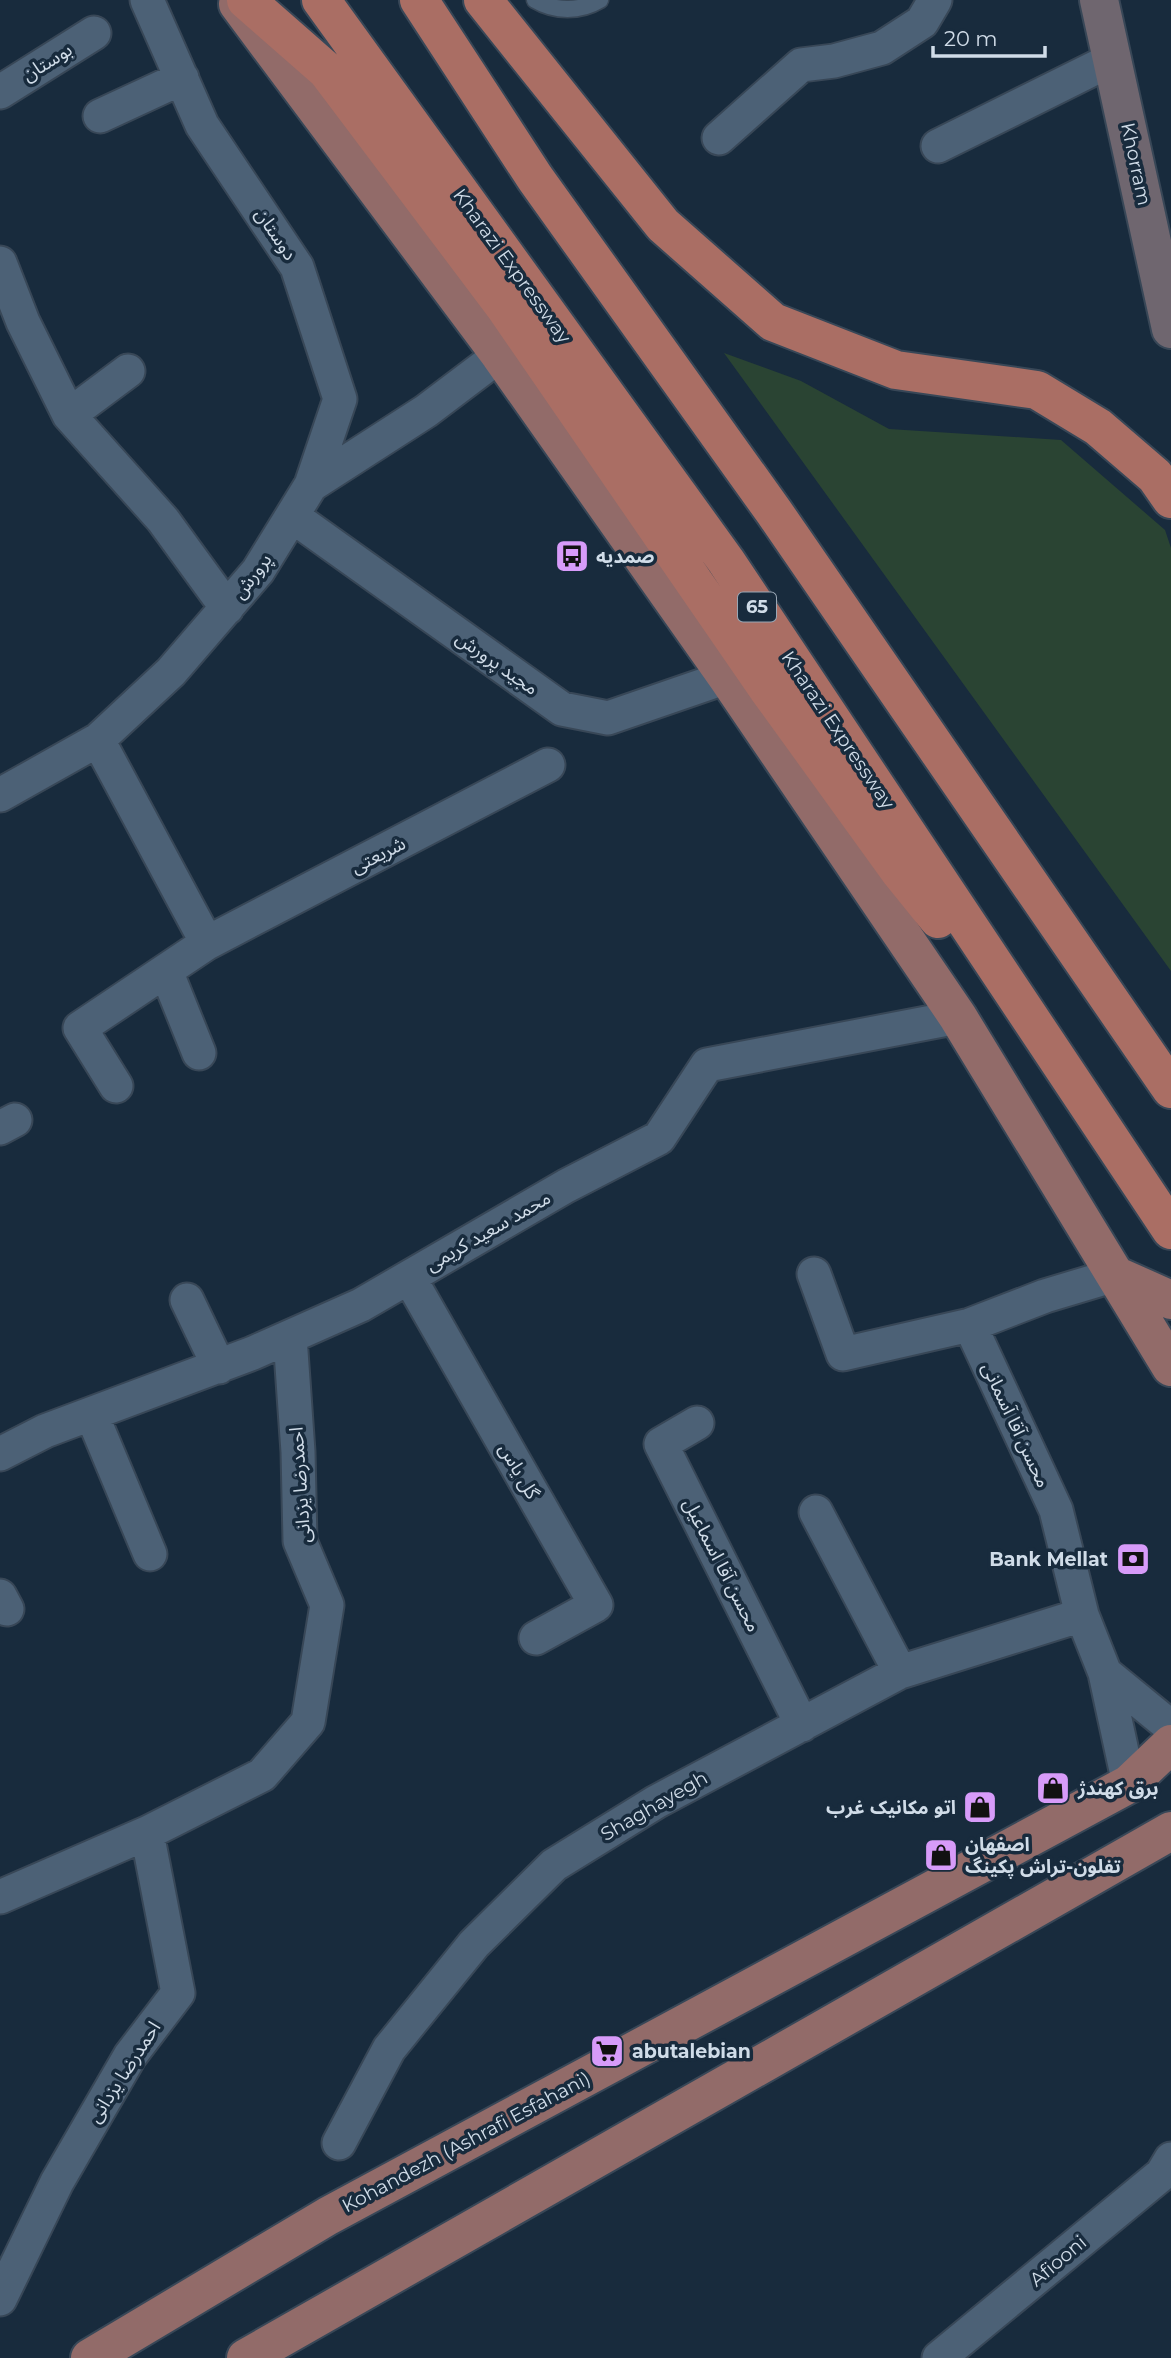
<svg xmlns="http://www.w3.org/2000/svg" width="1171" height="2358" font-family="Montserrat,'Noto Sans Arabic',sans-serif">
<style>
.green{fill:#2a4433}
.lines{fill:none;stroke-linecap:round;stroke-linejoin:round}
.service-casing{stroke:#384757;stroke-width:19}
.minor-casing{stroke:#384757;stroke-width:37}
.secondary-casing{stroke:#384757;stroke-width:42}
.primary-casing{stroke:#384757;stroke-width:42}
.trunk-casing{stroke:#384757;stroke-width:42}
.service{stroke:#4c6176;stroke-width:16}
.minor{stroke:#4c6176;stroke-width:33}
.secondary{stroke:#6f666f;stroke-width:38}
.primary{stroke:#926b69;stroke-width:38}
.trunk{stroke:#aa6e64;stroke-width:38}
.labels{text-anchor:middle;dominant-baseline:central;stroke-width:7;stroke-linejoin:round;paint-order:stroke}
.shield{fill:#182b3d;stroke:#99a7b5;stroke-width:2}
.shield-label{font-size:18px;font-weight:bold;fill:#d0dce8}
.street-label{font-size:19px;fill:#d0dce8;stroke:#182b3d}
.poi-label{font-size:19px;font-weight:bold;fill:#d0dce8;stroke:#182b3d;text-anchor:start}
</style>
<rect width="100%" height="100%" fill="#182b3d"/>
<!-- green -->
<path class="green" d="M 724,353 L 801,381 L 889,429 L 1061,440 L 1165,530 L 1171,548 L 1171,971 Z"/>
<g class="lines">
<!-- service casing -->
<g class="service-casing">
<path id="service" d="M 535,0 C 555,12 580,12 600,0"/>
</g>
<!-- minor casing -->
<g class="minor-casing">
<path id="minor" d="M 147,0 L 202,125 L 297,267 L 340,399 L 311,485
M 0,92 L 94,33
M 100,116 L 182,78
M 719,138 L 801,65 L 834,61 L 882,48 L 922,22 L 935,0
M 938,146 L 1113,59
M 0,263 L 23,322 L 69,415 L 163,520 L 227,608
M 69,415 L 128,371
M 292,516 L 562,709 L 608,718 L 727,677
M 98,740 L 207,943 L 80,1028 L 116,1086
M 0,795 L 98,740 L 171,672 L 258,571 L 311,485 L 426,411 L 500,355
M 207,943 L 548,765
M 166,971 L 199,1053
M 0,1128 L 15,1120
M 814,1274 L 843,1354 L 970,1325
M 409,1277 L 596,1605 L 536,1638
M 187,1300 L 219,1367
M 92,1415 L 150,1554
M 697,1423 L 661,1444 L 802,1725
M 0,1454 L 45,1431 L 253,1353 L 361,1305 L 566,1186 L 659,1138 L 707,1065 L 958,1017
M 816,1512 L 900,1672
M 0,1596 L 7,1609
M 1105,1673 L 1082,1615 L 1056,1510 L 970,1325 L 1045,1296 L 1115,1275
M 1129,1784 L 1105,1673 L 1171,1727
M 0,1897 L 147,1833 L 262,1775 L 308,1722 L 327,1605 L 300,1541 L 298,1452 L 290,1337
M 339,2143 L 389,2049 L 474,1944 L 554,1865 L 656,1802 L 900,1672 L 1082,1615
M 0,2299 L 57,2182 L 130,2056 L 178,1993 L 147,1833
M 939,2358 L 1162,2174 L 1171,2159"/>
</g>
<!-- secondary casing -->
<g class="secondary-casing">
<path id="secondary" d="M 1099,0 L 1171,329"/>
</g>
<!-- primary casing -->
<g class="primary-casing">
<path id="primary" d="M 238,4 L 500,355 L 727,677 L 958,1017 L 1171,1367
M 1115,1275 L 1171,1300
M 90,2358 L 328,2216 L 1129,1784 L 1171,1744
M 246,2358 L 1171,1831"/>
</g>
<!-- trunk casing -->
<g class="trunk-casing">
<path id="trunk" d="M 246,0 L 327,71 L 504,306 L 767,688 L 900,872 L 938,919
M 321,0 L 726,561 L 1171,1230
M 419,0 L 535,178 L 774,512 L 1171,1089
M 483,0 L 663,225 L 773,322 L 896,370 L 1037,390 L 1098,427 L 1155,476 L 1171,499"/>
</g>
<!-- service -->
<use href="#service" class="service"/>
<!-- minor -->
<use href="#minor" class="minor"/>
<!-- secondary -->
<use href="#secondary" class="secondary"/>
<!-- primary -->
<use href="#primary" class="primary"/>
<!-- trunk -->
<use href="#trunk" class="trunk"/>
</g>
<!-- icons -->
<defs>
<g id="bus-square" transform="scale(1.75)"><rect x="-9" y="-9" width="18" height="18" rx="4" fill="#d79bf9" stroke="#182b3d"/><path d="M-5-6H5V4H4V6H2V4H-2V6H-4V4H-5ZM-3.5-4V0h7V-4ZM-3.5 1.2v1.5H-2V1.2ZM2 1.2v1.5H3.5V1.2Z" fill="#111"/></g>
<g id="bank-square" transform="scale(1.75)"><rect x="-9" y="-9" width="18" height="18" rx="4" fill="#d79bf9" stroke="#182b3d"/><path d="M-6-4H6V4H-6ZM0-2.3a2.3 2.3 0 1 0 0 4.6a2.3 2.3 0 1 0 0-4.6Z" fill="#111"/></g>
<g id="shop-square" transform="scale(1.75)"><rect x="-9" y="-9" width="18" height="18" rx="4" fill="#d79bf9" stroke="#182b3d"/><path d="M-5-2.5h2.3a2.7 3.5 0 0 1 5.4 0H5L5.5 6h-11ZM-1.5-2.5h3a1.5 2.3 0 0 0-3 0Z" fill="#111"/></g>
<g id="supermarket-square" transform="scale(1.75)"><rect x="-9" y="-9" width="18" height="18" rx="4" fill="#d79bf9" stroke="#182b3d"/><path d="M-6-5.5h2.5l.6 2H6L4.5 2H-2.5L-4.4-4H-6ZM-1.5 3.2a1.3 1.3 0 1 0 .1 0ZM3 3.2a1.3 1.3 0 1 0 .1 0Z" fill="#111"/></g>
</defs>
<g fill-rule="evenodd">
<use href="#bus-square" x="572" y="556"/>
<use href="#bank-square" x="1133" y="1559"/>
<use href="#shop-square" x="1053" y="1788"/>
<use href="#shop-square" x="980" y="1807"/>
<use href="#shop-square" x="941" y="1855"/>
<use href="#supermarket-square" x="607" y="2051"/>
</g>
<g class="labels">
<!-- shield labels -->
<rect class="shield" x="738" y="592.5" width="38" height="29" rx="5"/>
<g class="shield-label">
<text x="757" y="607">65</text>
</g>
<!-- street labels -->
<g class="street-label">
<text transform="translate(47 62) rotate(-32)">بوستان</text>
<text transform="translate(1136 164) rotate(78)">Khorram</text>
<text transform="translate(276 234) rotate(56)">دوستان</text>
<text transform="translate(512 266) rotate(54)">Kharazi Expressway</text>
<text transform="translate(252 576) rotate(-53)">پرورش</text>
<text transform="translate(497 663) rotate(35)">مجید پرورش</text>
<text transform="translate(838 730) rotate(56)">Kharazi Expressway</text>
<text transform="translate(378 855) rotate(-27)">شریعتی</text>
<text transform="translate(488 1231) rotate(-30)">محمد سعید کریمی</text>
<text transform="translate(1016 1425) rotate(65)">محسن آقا آسمانی</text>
<text transform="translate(519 1471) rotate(60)">گل یاس</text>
<text transform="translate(300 1485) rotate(-94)">احمدرضا یزدانی</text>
<text transform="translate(722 1565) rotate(63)">محسن آقا اسماعیل</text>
<text transform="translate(654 1806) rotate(-30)">Shaghayegh</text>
<text transform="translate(124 2072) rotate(-57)">احمدرضا یزدانی</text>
<text transform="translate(466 2142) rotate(-28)">Kohandezh (Ashrafi Esfahani)</text>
<text transform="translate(1058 2261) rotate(-40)">Afiooni</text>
</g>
<!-- poi labels -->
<g class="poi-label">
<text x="596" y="556">صمدیه</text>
<text x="1108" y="1559" text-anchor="end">Bank Mellat</text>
<text x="1078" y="1788">برق کهندژ</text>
<text x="956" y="1807" text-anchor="end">اتو مکانیک غرب</text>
<text x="965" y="1844">اصفهان<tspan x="965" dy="22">تفلون-تراش پکینگ</tspan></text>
<text x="632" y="2051">abutalebian</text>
</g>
</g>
<!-- scale -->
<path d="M933 46v10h112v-10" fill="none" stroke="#d0dce8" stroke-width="3.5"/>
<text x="944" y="46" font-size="21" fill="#d0dce8" stroke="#182b3d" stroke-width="5" paint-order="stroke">20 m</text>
</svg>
